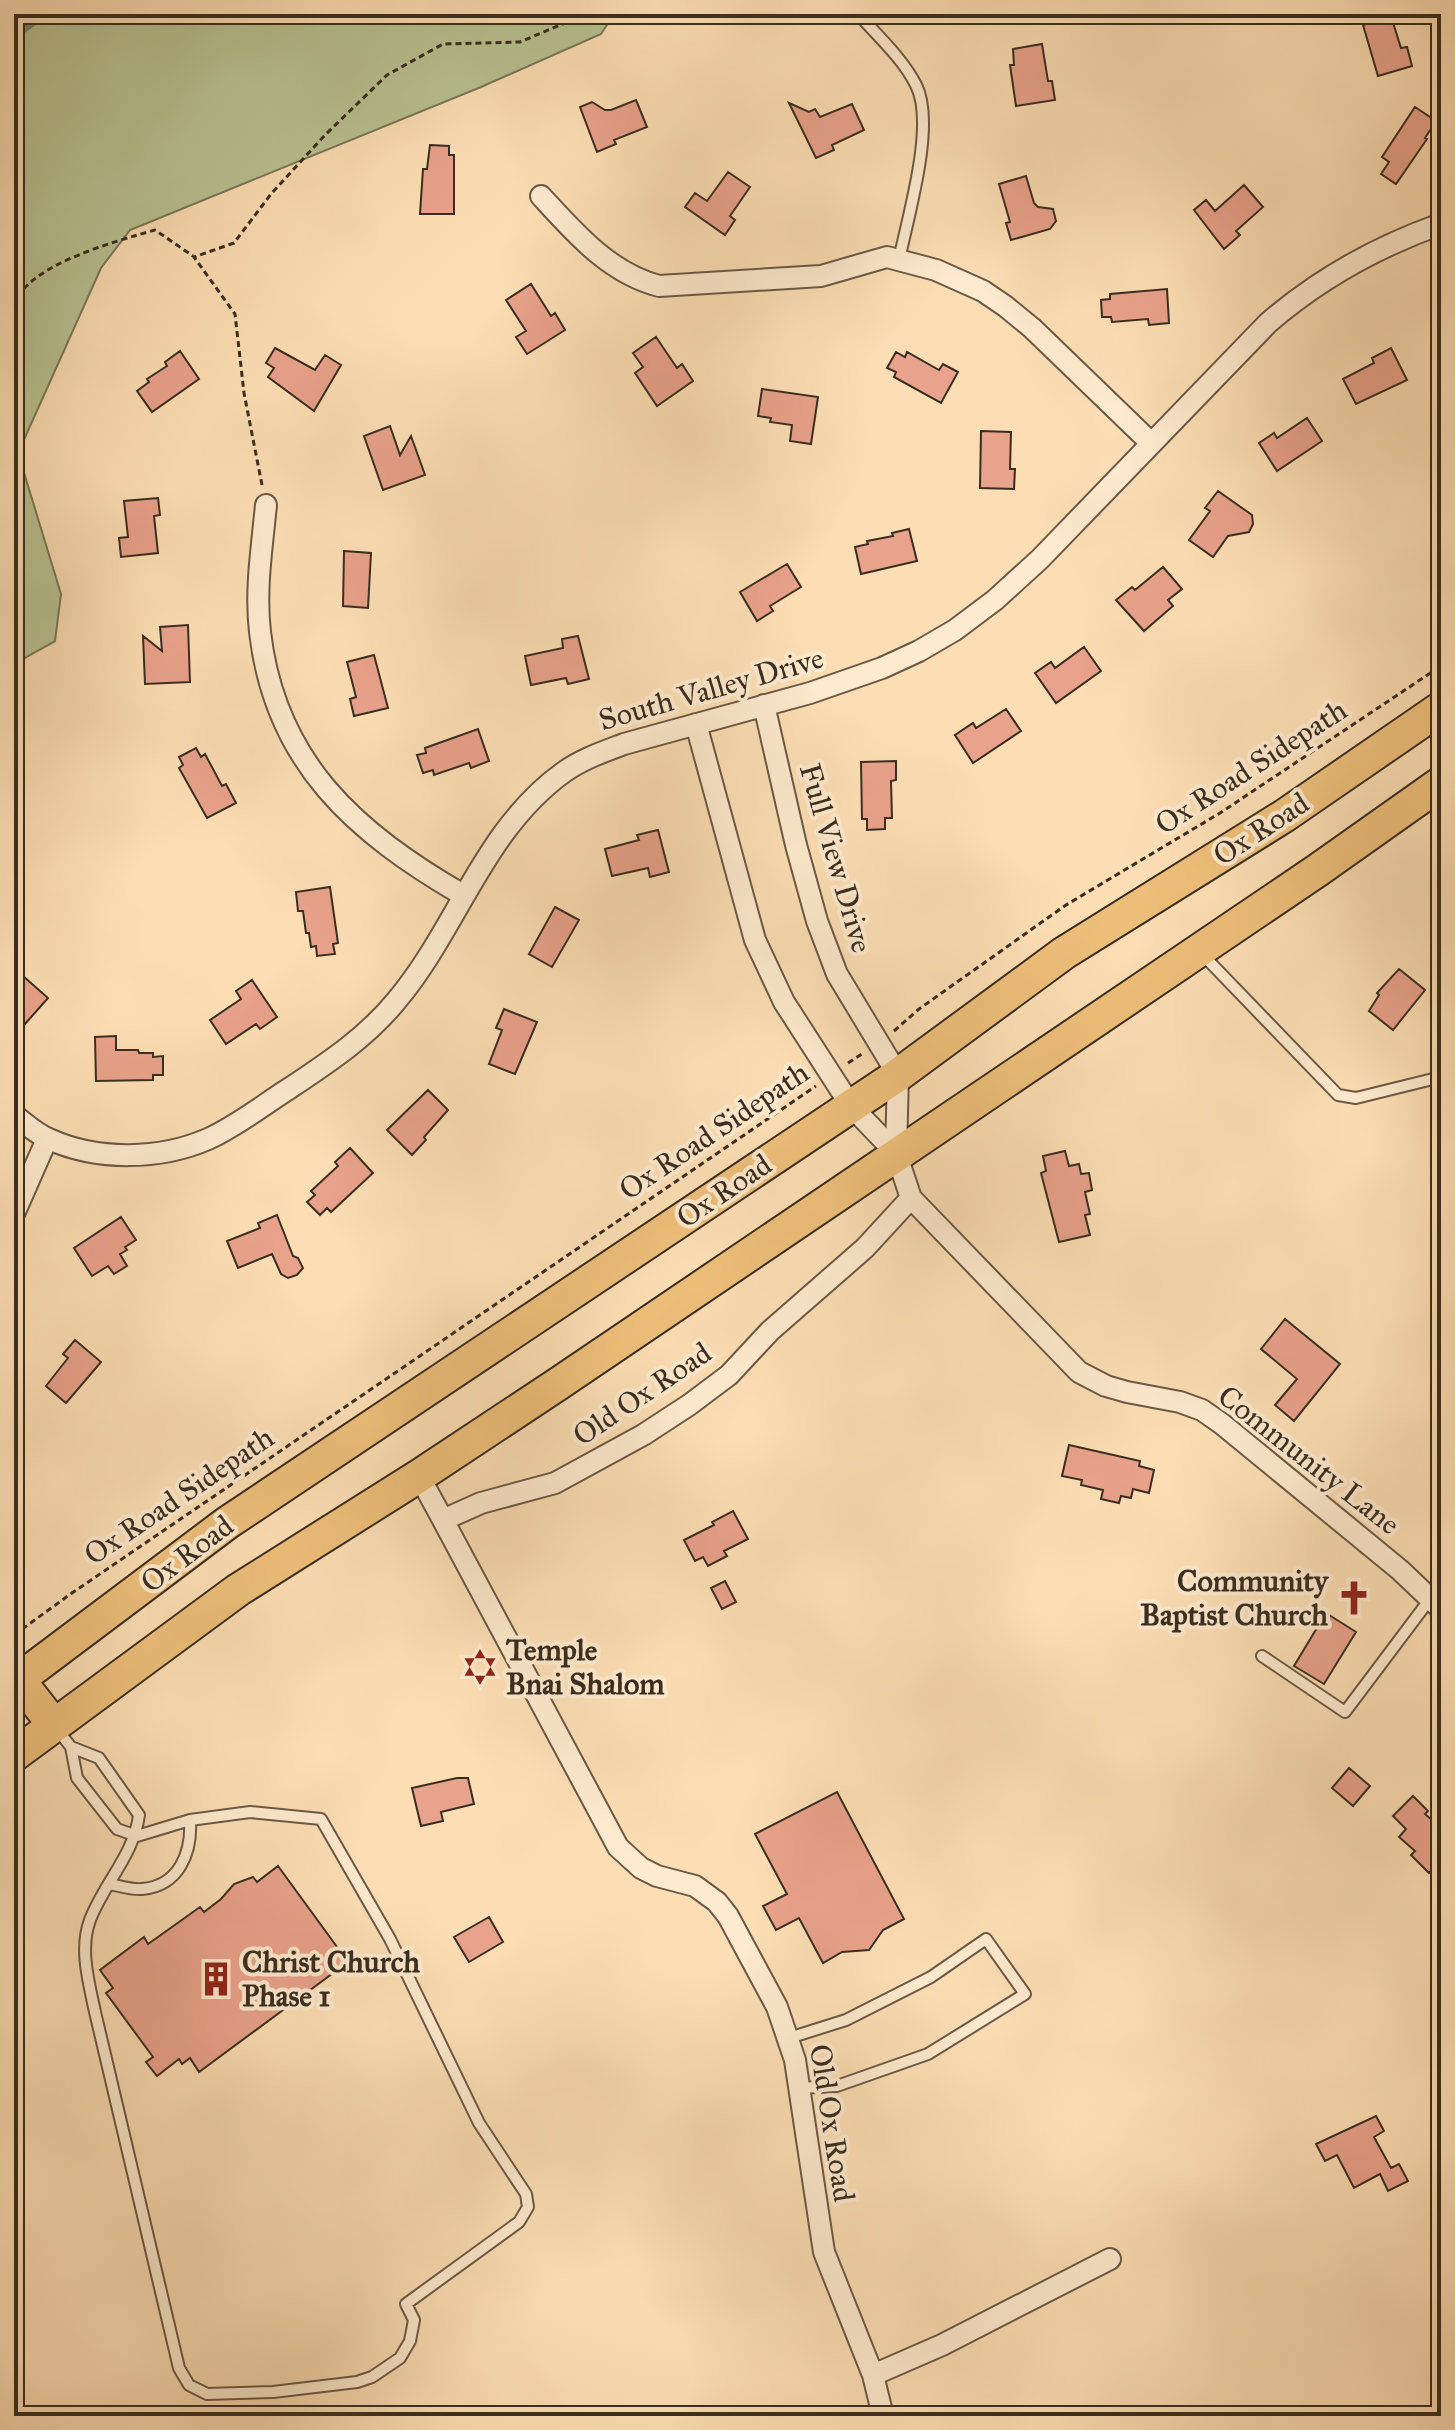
<svg xmlns="http://www.w3.org/2000/svg" width="1455" height="2430" font-family="'IM FELL Great Primer',serif">
<style>
.green{fill:#b9c292;stroke:#79785a;stroke-width:2}
.lines{fill:none;stroke-linecap:round;stroke-linejoin:round}
.stream{stroke:#768376;stroke-width:6}
.building{fill:#e9a28b;stroke:#392d21;stroke-width:2}
.service-casing{stroke:#6a5946;stroke-width:14}
.minor-casing{stroke:#6a5946;stroke-width:24}
.trunk-casing{stroke:#392d21;stroke-width:36}
.path{stroke:#392d21;stroke-width:3;stroke-dasharray:6 4;stroke-linecap:butt}
.service{stroke:#feeace;stroke-width:10}
.minor{stroke:#feeace;stroke-width:20}
.trunk{stroke:#eebf7a;stroke-width:32}
.labels{text-anchor:middle;dominant-baseline:central;stroke-width:8;stroke-linejoin:round;paint-order:stroke}
.street-label{font-size:30px;fill:#392d21;stroke:#feeace}
.poi-label{font-size:30px;font-weight:bold;fill:#392d21;stroke:#feeace;text-anchor:start}
</style>
<rect width="100%" height="100%" fill="#fddeb4"/>
<filter id="stains"><feTurbulence type="fractalNoise" baseFrequency=".0025" numOctaves="4"/><feColorMatrix values="0 0 0 0 .2 0 0 0 0 .09 0 0 0 0 .02 0 0 0 .5 -.17"/></filter>
<radialGradient id="worn" r=".72"><stop offset=".6" stop-color="#630" stop-opacity="0"/><stop offset="1" stop-color="#630" stop-opacity=".3"/></radialGradient>
<!-- green -->
<path class="green" d="M 14,14 L 614,14 L 601,34 L 481,87 L 130,230 L 101,268 L 18,453 L 61,594 L 55,641 L 14,664 Z"/>
<g class="lines">
<!-- stream -->
<path class="stream" d="M 14,37 L 46,14"/>
</g>
<!-- building -->
<path class="building" d="M 1391,16 L 1401,48 L 1407,47 L 1412,66 L 1378,76 L 1363,25 Z
M 1042,44 L 1048,81 L 1052,81 L 1055,100 L 1016,106 L 1010,65 L 1014,65 L 1013,49 Z
M 636,100 L 647,127 L 614,140 L 616,144 L 597,152 L 580,107 L 592,102 L 605,110 L 611,110 Z
M 789,103 L 809,112 L 815,109 L 820,117 L 852,104 L 864,130 L 832,145 L 834,150 L 816,158 Z
M 1415,107 L 1436,121 L 1425,138 L 1427,139 L 1396,184 L 1381,174 L 1389,162 L 1382,157 Z
M 430,145 L 449,146 L 449,155 L 454,155 L 454,214 L 420,214 L 423,169 L 427,169 Z
M 728,172 L 750,187 L 730,216 L 735,220 L 725,235 L 685,207 L 695,193 L 707,201 Z
M 1026,176 L 1034,203 L 1038,207 L 1053,209 L 1056,221 L 1050,229 L 1011,240 L 1006,223 L 1010,222 L 999,184 Z
M 1244,185 L 1263,207 L 1236,231 L 1240,235 L 1224,249 L 1194,210 L 1206,200 L 1215,211 Z
M 531,284 L 551,316 L 555,313 L 565,330 L 527,354 L 516,337 L 526,331 L 506,300 Z
M 1167,289 L 1169,323 L 1149,325 L 1148,319 L 1112,322 L 1111,317 L 1102,317 L 1101,300 L 1110,299 L 1110,294 Z
M 656,337 L 677,368 L 682,364 L 693,381 L 657,406 L 635,373 L 643,367 L 633,353 Z
M 275,348 L 315,370 L 325,355 L 341,365 L 314,411 L 268,377 L 274,368 L 266,363 Z
M 1391,348 L 1407,380 L 1356,404 L 1343,379 L 1374,363 L 1372,358 Z
M 180,351 L 199,379 L 152,412 L 137,391 L 149,382 L 147,379 L 167,366 L 165,362 Z
M 896,352 L 905,357 L 907,352 L 939,370 L 943,364 L 958,372 L 941,403 L 894,377 L 896,372 L 887,368 Z
M 762,389 L 818,397 L 811,444 L 790,441 L 792,425 L 770,422 L 771,418 L 758,416 Z
M 1307,418 L 1322,441 L 1277,471 L 1259,443 L 1274,433 L 1277,438 Z
M 390,426 L 400,455 L 411,436 L 425,475 L 383,490 L 364,436 Z
M 981,431 L 1011,432 L 1010,469 L 1015,469 L 1014,489 L 980,488 Z
M 1218,491 L 1252,515 L 1253,524 L 1249,532 L 1228,536 L 1213,557 L 1189,540 L 1210,511 L 1205,508 Z
M 158,498 L 160,515 L 154,516 L 158,553 L 121,557 L 119,538 L 128,537 L 124,501 Z
M 909,529 L 917,561 L 861,574 L 855,547 L 868,544 L 867,541 L 893,536 L 892,533 Z
M 344,551 L 371,553 L 368,608 L 343,606 Z
M 787,564 L 801,587 L 770,606 L 773,611 L 757,621 L 740,592 Z
M 1163,567 L 1182,589 L 1168,600 L 1173,606 L 1144,631 L 1116,600 L 1132,587 L 1135,590 Z
M 188,625 L 190,682 L 145,684 L 143,636 L 162,651 L 160,627 Z
M 578,636 L 589,679 L 568,684 L 566,678 L 531,685 L 525,656 L 563,648 L 562,639 Z
M 1084,647 L 1101,671 L 1056,703 L 1035,673 L 1051,662 L 1055,668 Z
M 374,655 L 388,708 L 354,716 L 350,699 L 356,697 L 347,662 Z
M 1006,709 L 1021,731 L 973,763 L 955,735 L 973,723 L 976,728 Z
M 478,729 L 489,761 L 471,768 L 469,763 L 434,775 L 433,770 L 423,773 L 417,755 L 426,753 L 425,748 Z
M 196,748 L 201,757 L 205,754 L 222,786 L 226,784 L 236,803 L 207,818 L 179,768 L 183,765 L 179,757 Z
M 896,761 L 896,780 L 891,781 L 892,818 L 885,818 L 885,829 L 867,830 L 867,819 L 862,819 L 861,762 Z
M 658,830 L 669,872 L 650,877 L 648,868 L 612,876 L 605,849 L 639,840 L 637,835 Z
M 330,887 L 338,943 L 333,944 L 335,954 L 317,956 L 316,946 L 311,947 L 309,933 L 306,933 L 303,911 L 298,911 L 296,892 Z
M 555,907 L 579,920 L 552,967 L 529,954 Z
M 14,968 L 48,998 L 25,1024 L 14,1014 Z
M 1399,969 L 1425,990 L 1393,1030 L 1369,1011 L 1379,995 L 1377,993 Z
M 252,980 L 277,1017 L 260,1029 L 256,1024 L 226,1044 L 210,1020 L 241,999 L 236,991 Z
M 504,1009 L 537,1022 L 515,1074 L 489,1064 L 502,1030 L 496,1028 Z
M 116,1036 L 116,1050 L 138,1050 L 139,1053 L 153,1053 L 153,1057 L 163,1056 L 163,1075 L 153,1075 L 153,1080 L 96,1081 L 95,1037 Z
M 428,1090 L 448,1110 L 424,1137 L 426,1140 L 412,1155 L 387,1130 Z
M 350,1148 L 373,1173 L 331,1212 L 327,1208 L 320,1215 L 307,1202 L 315,1195 L 311,1191 L 338,1166 L 335,1162 Z
M 1065,1151 L 1069,1166 L 1079,1164 L 1081,1174 L 1089,1173 L 1092,1190 L 1085,1192 L 1090,1214 L 1085,1215 L 1090,1235 L 1059,1242 L 1041,1173 L 1046,1171 L 1043,1156 Z
M 277,1215 L 293,1256 L 298,1258 L 303,1268 L 297,1275 L 288,1278 L 281,1274 L 272,1254 L 238,1268 L 227,1241 L 260,1228 L 258,1223 Z
M 121,1217 L 136,1240 L 125,1247 L 127,1250 L 120,1254 L 127,1266 L 114,1274 L 108,1266 L 92,1276 L 74,1248 Z
M 1285,1319 L 1340,1364 L 1294,1421 L 1275,1405 L 1297,1379 L 1261,1349 Z
M 75,1340 L 101,1362 L 66,1403 L 46,1386 L 68,1358 L 63,1354 Z
M 1069,1445 L 1140,1461 L 1139,1466 L 1154,1470 L 1149,1493 L 1133,1489 L 1131,1498 L 1121,1496 L 1119,1503 L 1101,1499 L 1103,1490 L 1081,1485 L 1082,1480 L 1062,1476 Z
M 733,1511 L 748,1539 L 724,1551 L 727,1556 L 708,1566 L 703,1557 L 695,1561 L 684,1540 L 714,1525 L 712,1522 Z
M 725,1581 L 736,1602 L 722,1609 L 711,1588 Z
M 1326,1613 L 1356,1632 L 1324,1684 L 1294,1666 Z
M 1349,1768 L 1370,1786 L 1353,1806 L 1332,1788 Z
M 457,1778 L 468,1778 L 474,1804 L 441,1812 L 443,1821 L 421,1826 L 412,1788 Z
M 837,1792 L 904,1919 L 883,1930 L 869,1950 L 842,1952 L 823,1963 L 799,1918 L 776,1930 L 763,1906 L 787,1894 L 755,1834 Z
M 1413,1796 L 1428,1811 L 1425,1814 L 1441,1828 L 1441,1879 L 1432,1870 L 1429,1873 L 1411,1855 L 1415,1851 L 1399,1837 L 1406,1829 L 1393,1816 Z
M 278,1866 L 348,1962 L 199,2072 L 190,2058 L 182,2064 L 179,2059 L 157,2076 L 146,2062 L 153,2057 L 106,1993 L 113,1988 L 100,1970 L 144,1937 L 148,1944 L 200,1907 L 204,1912 L 221,1899 L 234,1884 L 253,1877 L 257,1882 Z
M 489,1917 L 503,1942 L 469,1962 L 454,1937 Z
M 1376,2116 L 1384,2131 L 1374,2137 L 1391,2168 L 1399,2164 L 1408,2181 L 1388,2191 L 1380,2174 L 1354,2188 L 1337,2155 L 1325,2161 L 1316,2144 Z"/>
<g class="lines">
<!-- service casing -->
<g class="service-casing">
<path id="service" d="M 858,14 C 878,36 903,59 916,85 C 936,124 908,216 899,260
M 1203,955 L 1338,1095 L 1356,1098 L 1441,1077
M 1262,1656 L 1345,1712 L 1430,1599
M 56,1728 L 71,1747 L 77,1778 L 117,1829 L 137,1836 L 190,1820 L 250,1812 L 321,1819 L 390,1939 L 479,2123 L 526,2194 L 528,2207 L 519,2222 L 406,2304 L 414,2320 L 410,2341 L 400,2358 L 372,2377 L 357,2382 L 273,2392 L 207,2394 L 189,2385 L 179,2368 L 95,2012 C 89,1983 79,1949 90,1920 C 104,1883 134,1855 139,1815 L 99,1758 L 71,1747
M 110,1884 C 120,1886 132,1890 142,1889 C 179,1886 192,1853 190,1820
M 789,2038 L 846,2020 L 931,1977 L 986,1939 L 1025,1994 L 928,2054 L 837,2086 L 799,2088"/>
</g>
<!-- minor casing -->
<g class="minor-casing">
<path id="minor" d="M 541,196 C 575,233 609,273 659,286 L 821,276 L 887,257 L 936,270 L 983,291 L 1005,306 L 1032,328 L 1151,443
M 266,505 C 262,547 255,590 260,632 C 275,763 356,833 463,895
M 764,705 L 796,845 L 817,921 L 837,974 L 898,1075 L 896,1153 L 911,1198 L 1079,1372 L 1106,1386 L 1127,1392 L 1180,1402 L 1202,1410 L 1222,1424 L 1400,1570 L 1441,1609
M 696,724 L 755,940 L 784,1002 L 851,1106 L 896,1153
M 14,1115 C 25,1123 36,1134 49,1139 C 97,1161 160,1160 208,1139 C 237,1126 263,1105 290,1088 C 329,1062 367,1037 397,1000 C 458,927 484,829 564,772 C 582,759 603,752 624,744 L 810,693 L 882,668 L 919,651 L 955,630 L 995,600 L 1040,559 L 1268,323 C 1320,278 1376,247 1441,224
M 14,1214 L 47,1139
M 419,1476 L 443,1520 L 481,1503 L 555,1483 L 643,1435 L 689,1405 L 729,1375 L 770,1331 L 865,1248 L 911,1198
M 443,1520 L 618,1847 L 641,1868 L 657,1876 L 695,1886 L 717,1902 L 728,1916 L 777,2007 L 795,2060 L 824,2252 L 873,2375 L 883,2416
M 873,2375 L 942,2345 L 1110,2259"/>
</g>
<!-- trunk casing -->
<g class="trunk-casing">
<path id="trunk" d="M 19,1680 L 54,1725
M 14,1683 L 227,1523 L 898,1075 L 1064,953 L 1284,816 L 1441,708
M 14,1755 L 238,1590 L 419,1476 L 558,1384 L 1318,870 L 1441,783"/>
</g>
<!-- path -->
<path class="path" d="M 14,306 C 25,265 117,241 155,230 L 193,256
M 262,485 L 244,393 L 235,314 L 194,257 L 234,243 L 271,194 L 325,135 L 387,75 L 443,44 L 520,42 L 586,14
M 894,1031 L 919,1009 L 1066,905 L 1220,813 L 1441,666
M 848,1063 L 862,1054
M 14,1635 L 72,1593 L 816,1086"/>
<!-- service -->
<use href="#service" class="service"/>
<!-- minor -->
<use href="#minor" class="minor"/>
<!-- trunk -->
<use href="#trunk" class="trunk"/>
</g>
<!-- icons -->
<defs>
<g id="church-bare" transform="scale(2.76)"><path d="M-1.2-6h2.4v3.5h3.3v2.4h-3.3V6h-2.4V-.1h-3.3v-2.4h3.3Z" fill="#8f2418" stroke="#feeace" stroke-width="2.5" paint-order="stroke"/></g>
<g id="synagogue-bare" transform="scale(2.76)"><path d="M0-6.5L5.6 3.2H-5.6ZM0 6.5L5.6-3.2H-5.6Z" fill="#8f2418" stroke="#feeace" stroke-width="2.5" paint-order="stroke"/></g>
<g id="building-bare" transform="scale(2.76)"><path d="M-4-6H4V6H1V3H-1V6H-4ZM-2.5-4.3h1.7v1.8h-1.7ZM.8-4.3h1.7v1.8H.8ZM-2.5-1h1.7V.8h-1.7ZM.8-1h1.7V.8H.8Z" fill="#8f2418" stroke="#feeace" stroke-width="2.5" paint-order="stroke"/></g>
</defs>
<g fill-rule="evenodd">
<use href="#church-bare" x="1354" y="1598"/>
<use href="#synagogue-bare" x="480" y="1667"/>
<use href="#building-bare" x="216" y="1979"/>
</g>
<g class="labels">
<!-- street labels -->
<g class="street-label">
<text transform="translate(711 689) rotate(-16)">South Valley Drive</text>
<text transform="translate(1251 767) rotate(-33)">Ox Road Sidepath</text>
<text transform="translate(1261 829) rotate(-33)">Ox Road</text>
<text transform="translate(836 858) rotate(74)">Full View Drive</text>
<text transform="translate(714 1131) rotate(-34)">Ox Road Sidepath</text>
<text transform="translate(724 1191) rotate(-34)">Ox Road</text>
<text transform="translate(642 1394) rotate(-34)">Old Ox Road</text>
<text transform="translate(1309 1460) rotate(38)">Community Lane</text>
<text transform="translate(179 1496) rotate(-34)">Ox Road Sidepath</text>
<text transform="translate(187 1554) rotate(-37)">Ox Road</text>
<text transform="translate(832 2123) rotate(81)">Old Ox Road</text>
</g>
<!-- poi labels -->
<g class="poi-label">
<text x="1328" y="1581" text-anchor="end">Community<tspan x="1328" dy="34">Baptist Church</tspan></text>
<text x="506" y="1650">Temple<tspan x="506" dy="34">Bnai Shalom</tspan></text>
<text x="242" y="1962">Christ Church<tspan x="242" dy="34">Phase 1</tspan></text>
</g>
</g>
<!-- margin -->
<rect width="1455" height="2430" fill="none" stroke="#fddeb4" stroke-width="48"/>
<rect x="16" y="16" width="1423" height="2398" fill="none" stroke="#392d21" stroke-width="4"/>
<rect x="24" y="24" width="1407" height="2382" fill="none" stroke="#392d21" stroke-width="2"/>
<rect width="100%" height="100%" filter="url(#stains)"/>
<rect width="100%" height="100%" fill="url(#worn)"/>
</svg>
